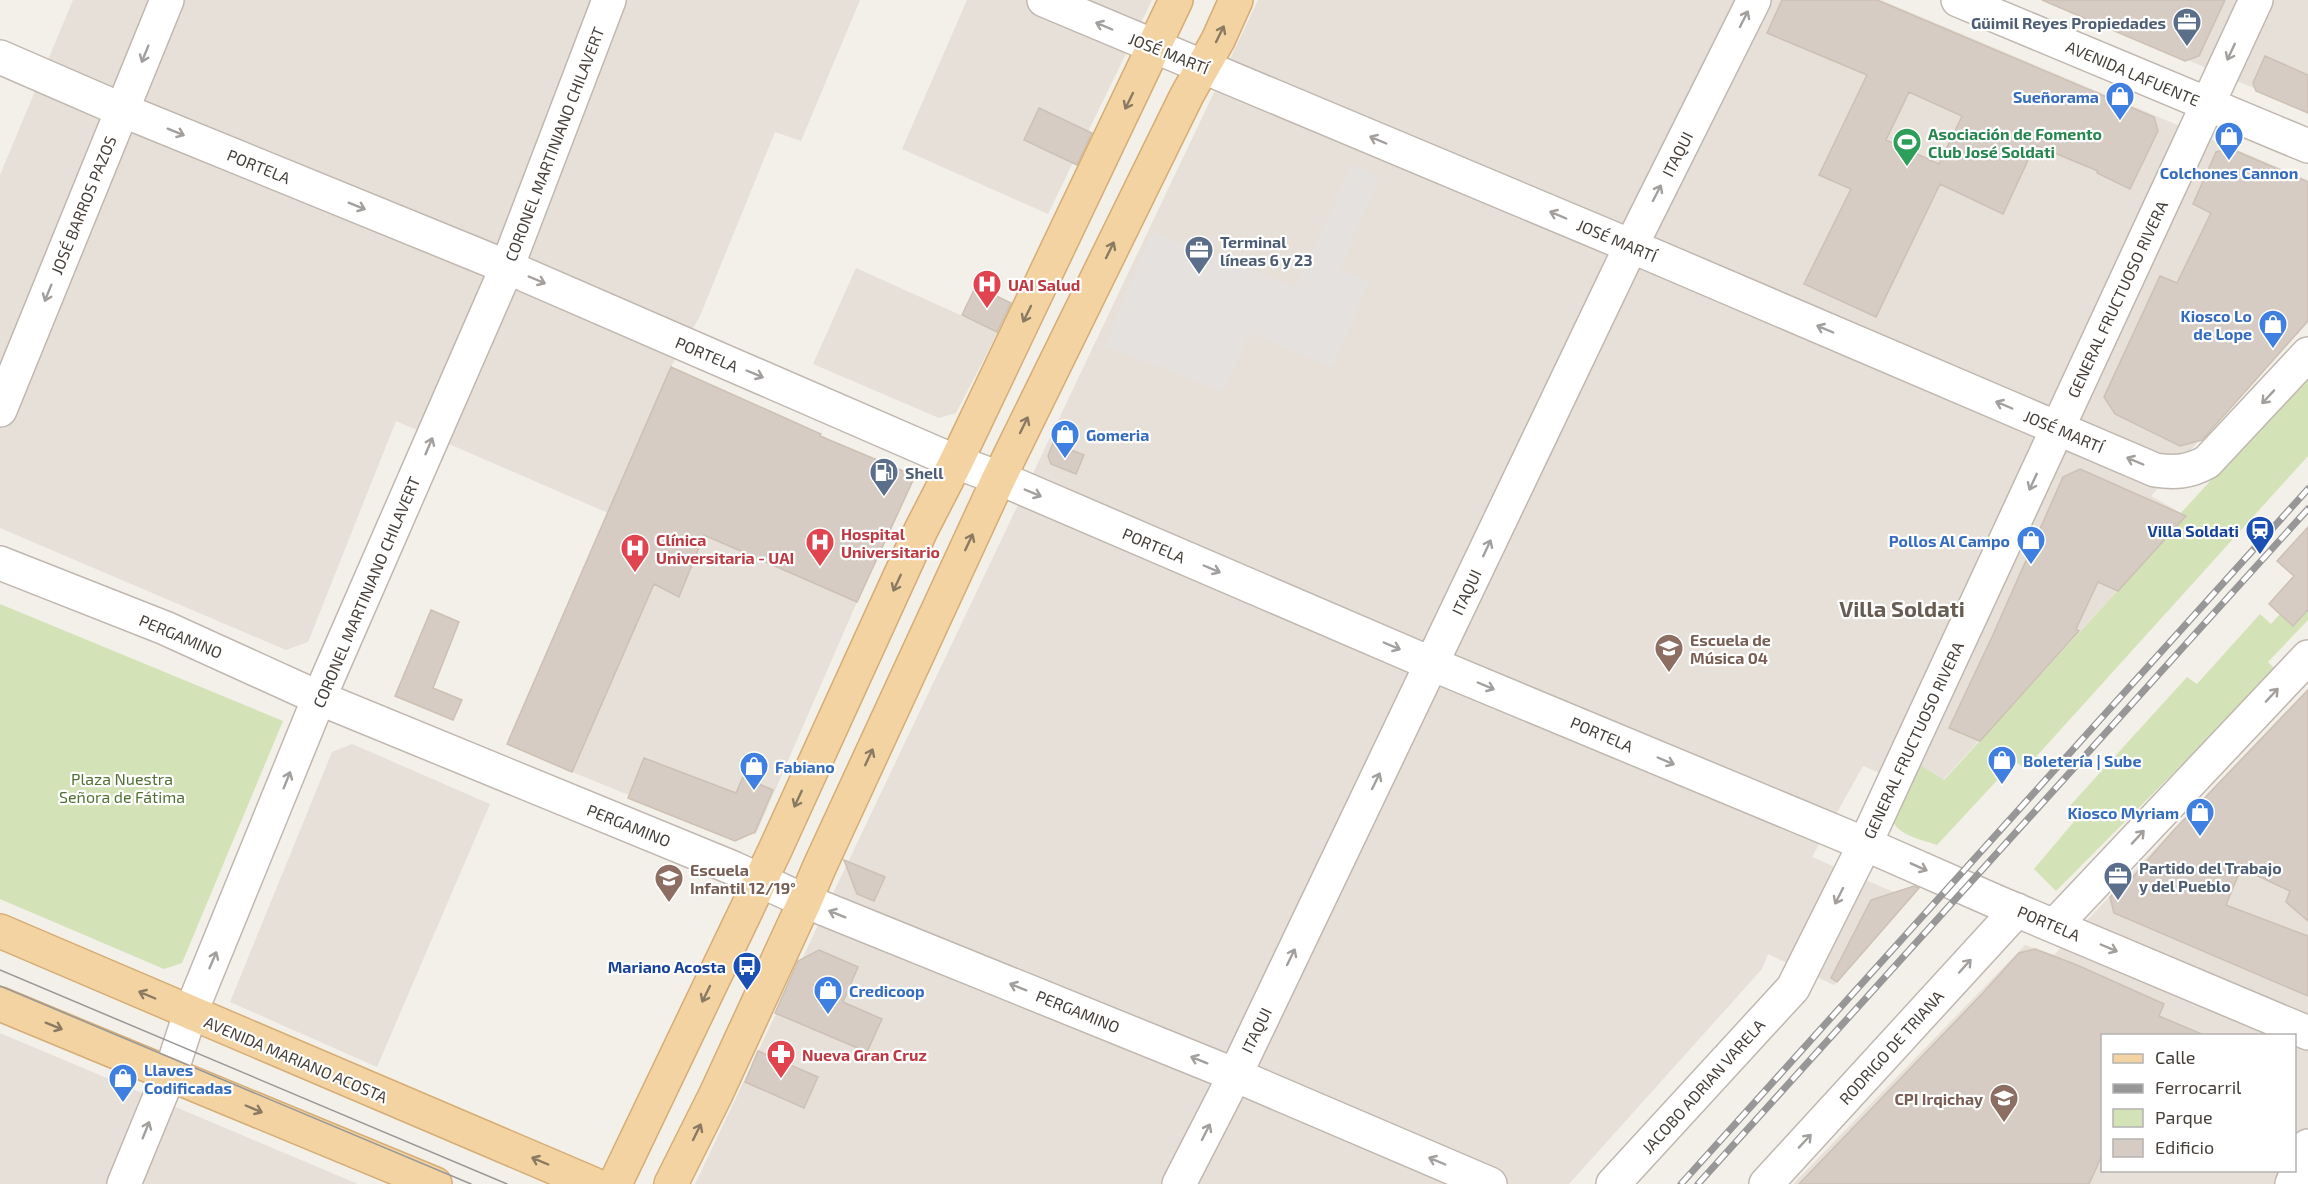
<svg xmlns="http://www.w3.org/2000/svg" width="2308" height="1184" font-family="'Exo 2',sans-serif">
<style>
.residential{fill:#e6e0d8;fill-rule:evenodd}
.industrial{fill:#e5e1de}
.green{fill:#d4e2b7}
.building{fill:#d6ccc3;stroke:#cdc0b4;stroke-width:1.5;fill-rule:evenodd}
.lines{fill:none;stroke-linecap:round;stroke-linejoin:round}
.minor-casing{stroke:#c0b8b0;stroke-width:36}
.major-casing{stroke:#d6ad74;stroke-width:36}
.minor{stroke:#fff;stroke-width:33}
.major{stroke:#f3d3a2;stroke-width:33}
.tram{stroke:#979797;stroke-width:1.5}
.rail-casing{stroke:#979797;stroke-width:7}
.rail{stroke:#fff;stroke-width:4.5;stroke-dasharray:14;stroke-linecap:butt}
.oneway{stroke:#a29f9c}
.oneway2{stroke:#8b7a63}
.labels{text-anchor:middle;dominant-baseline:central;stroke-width:4.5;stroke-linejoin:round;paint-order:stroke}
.service-label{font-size:16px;font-weight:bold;fill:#4e5e75;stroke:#fff;text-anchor:start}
.street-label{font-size:16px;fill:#463f39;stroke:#fff}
.shop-label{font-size:16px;font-weight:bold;fill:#366cbe;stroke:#fff;text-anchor:start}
.leisure-label{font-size:16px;font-weight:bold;fill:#27864d;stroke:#fff;text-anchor:start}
.health-label{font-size:16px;font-weight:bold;fill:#be3a42;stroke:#fff;text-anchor:start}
.transit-label{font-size:16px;font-weight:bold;fill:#164399;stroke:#fff;text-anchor:end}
.education-label{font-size:16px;font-weight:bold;fill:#785e54;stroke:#fff;text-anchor:start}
.park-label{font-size:16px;fill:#517132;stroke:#fff}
.district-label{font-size:22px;font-weight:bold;fill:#675c51;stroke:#fff}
</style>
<rect width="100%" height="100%" fill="#f3efe9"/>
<!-- residential -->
<path class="residential" d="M 73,0 L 860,0 L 801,141 L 775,132 L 700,316 L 671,367 L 608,513 L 396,421 L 308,642 L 286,650 L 0,528 L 0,175 Z
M 967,0 L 1152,0 L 1048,214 L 902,149 Z
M 1258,0 L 1881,0 L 2308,180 L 2308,315 L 2151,496 L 2186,516 L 1930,794 L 1863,766 L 1812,857 L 1910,899 L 1834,985 L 1768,954 L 1762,969 L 1569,1184 L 695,1184 Z
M 2046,0 L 2308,0 L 2308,111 Z
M 856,268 L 998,332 L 956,413 L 939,418 L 813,364 Z
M 704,535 L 857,602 L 756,834 L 735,838 L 572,772 L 654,584 L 679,596 Z
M 2308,688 L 2308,1184 L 1793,1184 L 2025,945 L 2054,955 ZM 2102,1036 L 2294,1036 L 2294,1170 L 2102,1170 Z
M 352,744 L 490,804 L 377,1067 L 230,1002 L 332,752 Z
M 0,1033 L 358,1184 L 0,1184 Z"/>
<!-- industrial -->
<path class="industrial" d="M 1352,164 L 1379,177 L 1340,270 L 1369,281 L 1333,367 L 1249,333 L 1223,391 L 1105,346 L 1153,232 L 1296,288 Z"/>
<!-- green -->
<path class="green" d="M 2308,374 L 2308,456 L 2025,769 L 2015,761 L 1937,845 C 1920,839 1898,836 1891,818 L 1913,761 L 1944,780 L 2185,517 L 2180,514 Z
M 0,604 L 283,721 L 182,963 L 164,969 L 0,899 Z
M 2308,610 L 2308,620 L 2268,662 L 2276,670 L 2056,891 L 2034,869 L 2077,818 L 2067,809 L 2187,677 L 2197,684 L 2260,614 L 2271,624 L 2280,614 L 2293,626 Z"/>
<!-- building -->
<path class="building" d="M 1782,0 L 1877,0 L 2154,117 L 2158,131 L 2130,189 L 2097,173 L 2098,171 L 2035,145 L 2003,214 L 1940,184 L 1876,317 L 1804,284 L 1851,189 L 1819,175 L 1867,75 L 1767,33 ZM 1909,92 L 1962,116 L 1939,164 L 1886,140 Z
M 2042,0 L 2225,0 L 2199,56 L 2185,61 Z
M 2265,56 L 2308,75 L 2308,113 L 2256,91 L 2253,83 Z
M 1039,108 L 1092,133 L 1077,165 L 1024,140 Z
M 2229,148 L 2308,182 L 2308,321 L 2202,440 L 2180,446 L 2115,414 L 2104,397 L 2160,276 L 2177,283 L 2211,213 L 2193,204 L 2216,152 Z
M 976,286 L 1011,303 L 997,332 L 962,315 Z
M 671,367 L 821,434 L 820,436 L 915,476 L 857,602 L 704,535 L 679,597 L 654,584 L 572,772 L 507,744 Z
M 1053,443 L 1084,455 L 1076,474 L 1051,464 L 1048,456 Z
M 2080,469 L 2186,516 L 2118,591 L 2098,582 L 2076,629 L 2079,631 L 1980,741 L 1949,728 L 1992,637 L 2063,477 Z
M 2308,527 L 2308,610 L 2293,626 L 2269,604 L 2294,576 L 2277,561 Z
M 431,610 L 459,622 L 433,688 L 462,700 L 453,720 L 395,696 Z
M 2308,690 L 2308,921 L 2286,902 L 2290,891 L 2256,875 L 2243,864 L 2226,905 L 2308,936 L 2308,996 L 2114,913 L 2110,897 L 2130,877 L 2132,878 L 2173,831 Z
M 644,758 L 736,793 L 743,777 L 773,790 L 755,832 L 735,841 L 628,798 Z
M 844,860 L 885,877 L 874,901 L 857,894 Z
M 1914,886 L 1919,888 L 1837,982 L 1831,978 L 1871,900 Z
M 2035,949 L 2077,965 L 2164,1004 L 2159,1016 L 2204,1035 L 2103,1035 L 2103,1153 L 2089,1184 L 1799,1184 L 1982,994 L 2019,953 Z
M 819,950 L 858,967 L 843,1002 L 882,1019 L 867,1052 L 775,1013 L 798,961 Z
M 758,1051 L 818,1077 L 804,1108 L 745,1082 Z"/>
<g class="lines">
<!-- minor casing -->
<g class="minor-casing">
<path id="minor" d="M 1044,0 L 1631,246 L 2155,470 C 2175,473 2189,472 2207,462 L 2308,354
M 1958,0 L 2308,146
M 0,57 L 122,110 L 507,267 L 956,462 L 999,478 L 1432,664 L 1865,844 L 1997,902 L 2308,1033
M 0,410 L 167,0
M 0,563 L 165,628 L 319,698 L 733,868 L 805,901 L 1235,1075 L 1490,1184
M 2055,925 L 2308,657
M 124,1184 L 175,1060 L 190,1014 L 319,698 L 507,267 L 609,0
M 1179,1184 L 1235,1075 L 1631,246 L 1754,0
M 1613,1184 L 1793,988 L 1865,844 L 2256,0
M 1766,1184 L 2017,910
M 2292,1184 L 2308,1146"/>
</g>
<!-- major casing -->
<g class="major-casing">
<path id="major" d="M 0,931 L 593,1184
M 0,1004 L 435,1184
M 615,1184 L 775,850 L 921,530 L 956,462 L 1176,0
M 671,1184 L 716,1094 L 805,901 L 819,868 L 999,478 L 1187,95 L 1218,40 L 1236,0"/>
</g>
<!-- minor -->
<use href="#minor" class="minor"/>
<!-- major -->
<use href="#major" class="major"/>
<!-- tram -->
<path class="tram" d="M 0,970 L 507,1184
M 0,986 L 471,1184"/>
<!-- rail casing -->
<g class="rail-casing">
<path id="rail" d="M 1681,1184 L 2308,489
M 1698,1184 L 2308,509"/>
</g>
<!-- rail -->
<use href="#rail" class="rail"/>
</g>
<!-- one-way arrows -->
<defs><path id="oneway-shaft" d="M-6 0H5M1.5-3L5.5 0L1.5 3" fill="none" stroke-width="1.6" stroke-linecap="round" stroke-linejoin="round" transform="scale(1.5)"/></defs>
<g class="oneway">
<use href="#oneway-shaft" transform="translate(1744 19) rotate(-63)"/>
<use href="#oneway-shaft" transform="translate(1104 26) rotate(-157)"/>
<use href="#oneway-shaft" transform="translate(2231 52) rotate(115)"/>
<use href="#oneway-shaft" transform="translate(145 54) rotate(112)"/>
<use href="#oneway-shaft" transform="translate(176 132) rotate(22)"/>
<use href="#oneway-shaft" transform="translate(1378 140) rotate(-157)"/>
<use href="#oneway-shaft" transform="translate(1657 193) rotate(-63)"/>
<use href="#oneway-shaft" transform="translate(357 206) rotate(22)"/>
<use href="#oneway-shaft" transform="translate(1558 215) rotate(-157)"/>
<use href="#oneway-shaft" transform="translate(537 280) rotate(23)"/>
<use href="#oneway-shaft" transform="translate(48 293) rotate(112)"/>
<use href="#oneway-shaft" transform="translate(1825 329) rotate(-157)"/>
<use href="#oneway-shaft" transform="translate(755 374) rotate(23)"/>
<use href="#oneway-shaft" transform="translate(2268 397) rotate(133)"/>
<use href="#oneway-shaft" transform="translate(2004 405) rotate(-157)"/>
<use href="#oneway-shaft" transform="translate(429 446) rotate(-67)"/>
<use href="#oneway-shaft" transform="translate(2135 461) rotate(-157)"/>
<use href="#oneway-shaft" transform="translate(2033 482) rotate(115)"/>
<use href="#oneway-shaft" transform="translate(1033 493) rotate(23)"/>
<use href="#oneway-shaft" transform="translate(1487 548) rotate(-65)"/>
<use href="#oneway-shaft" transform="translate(1212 569) rotate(23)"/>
<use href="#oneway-shaft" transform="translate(1392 646) rotate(23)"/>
<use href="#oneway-shaft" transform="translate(1486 686) rotate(23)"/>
<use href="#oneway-shaft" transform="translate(2272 695) rotate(-47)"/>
<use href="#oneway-shaft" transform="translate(1666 761) rotate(23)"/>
<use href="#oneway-shaft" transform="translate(287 780) rotate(-68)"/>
<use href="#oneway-shaft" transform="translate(1376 781) rotate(-64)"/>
<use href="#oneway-shaft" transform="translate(2138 837) rotate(-47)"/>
<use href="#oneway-shaft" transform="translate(1919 867) rotate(24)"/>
<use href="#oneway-shaft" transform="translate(1839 896) rotate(117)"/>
<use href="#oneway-shaft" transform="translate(837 914) rotate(-158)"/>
<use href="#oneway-shaft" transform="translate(2109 948) rotate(23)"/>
<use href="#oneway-shaft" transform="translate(1291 957) rotate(-64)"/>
<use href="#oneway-shaft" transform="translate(213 960) rotate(-67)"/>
<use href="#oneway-shaft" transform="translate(1965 966) rotate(-48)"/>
<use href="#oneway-shaft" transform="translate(1018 987) rotate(-158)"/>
<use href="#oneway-shaft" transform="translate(1199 1060) rotate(-158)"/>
<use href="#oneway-shaft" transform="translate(146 1130) rotate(-68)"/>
<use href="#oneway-shaft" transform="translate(1206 1132) rotate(-63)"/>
<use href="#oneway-shaft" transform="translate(1805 1141) rotate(-47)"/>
<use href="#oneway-shaft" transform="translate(1437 1161) rotate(-157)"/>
</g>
<g class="oneway2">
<use href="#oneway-shaft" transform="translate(1220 34) rotate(-64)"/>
<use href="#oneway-shaft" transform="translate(1129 101) rotate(116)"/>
<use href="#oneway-shaft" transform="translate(1110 250) rotate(-64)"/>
<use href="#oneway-shaft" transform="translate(1027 314) rotate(116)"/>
<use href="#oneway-shaft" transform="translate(1024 425) rotate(-64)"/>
<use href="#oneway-shaft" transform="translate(969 542) rotate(-65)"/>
<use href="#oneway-shaft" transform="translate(897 583) rotate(115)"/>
<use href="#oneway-shaft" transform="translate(869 757) rotate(-65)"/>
<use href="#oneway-shaft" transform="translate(798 799) rotate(115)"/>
<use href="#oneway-shaft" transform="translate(706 994) rotate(116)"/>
<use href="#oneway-shaft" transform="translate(147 995) rotate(-157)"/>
<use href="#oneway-shaft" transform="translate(54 1026) rotate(22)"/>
<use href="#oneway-shaft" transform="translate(254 1109) rotate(23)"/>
<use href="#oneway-shaft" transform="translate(697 1132) rotate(-64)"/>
<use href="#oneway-shaft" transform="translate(540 1161) rotate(-157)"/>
</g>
<!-- icons -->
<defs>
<g id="office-pin" transform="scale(1.5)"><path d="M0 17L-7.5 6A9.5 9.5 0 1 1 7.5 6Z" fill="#5c6f8a" stroke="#fff"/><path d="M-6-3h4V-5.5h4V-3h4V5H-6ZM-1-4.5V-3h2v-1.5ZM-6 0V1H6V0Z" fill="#fff"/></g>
<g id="shop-pin" transform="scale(1.5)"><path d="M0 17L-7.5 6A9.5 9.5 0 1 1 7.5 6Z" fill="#3f7fe0" stroke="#fff"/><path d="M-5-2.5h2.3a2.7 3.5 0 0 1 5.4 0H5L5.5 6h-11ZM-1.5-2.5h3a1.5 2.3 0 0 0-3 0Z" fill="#fff"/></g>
<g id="stadium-pin" transform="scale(1.5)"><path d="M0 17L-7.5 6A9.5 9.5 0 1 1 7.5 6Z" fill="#2e9e5b" stroke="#fff"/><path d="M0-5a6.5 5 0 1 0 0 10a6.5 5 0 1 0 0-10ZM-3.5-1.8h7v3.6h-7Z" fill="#fff"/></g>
<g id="hospital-pin" transform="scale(1.5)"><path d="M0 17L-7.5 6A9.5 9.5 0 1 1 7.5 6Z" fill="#e0444e" stroke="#fff"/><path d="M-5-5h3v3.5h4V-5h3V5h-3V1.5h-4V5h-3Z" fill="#fff"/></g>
<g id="fuel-pin" transform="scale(1.5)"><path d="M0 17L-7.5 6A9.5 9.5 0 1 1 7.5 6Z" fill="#5c6f8a" stroke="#fff"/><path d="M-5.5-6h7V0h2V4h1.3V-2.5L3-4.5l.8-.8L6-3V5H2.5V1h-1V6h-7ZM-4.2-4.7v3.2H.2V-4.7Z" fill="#fff"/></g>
<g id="station-pin" transform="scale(1.5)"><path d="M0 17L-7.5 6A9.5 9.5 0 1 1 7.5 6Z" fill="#1a4fb4" stroke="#fff"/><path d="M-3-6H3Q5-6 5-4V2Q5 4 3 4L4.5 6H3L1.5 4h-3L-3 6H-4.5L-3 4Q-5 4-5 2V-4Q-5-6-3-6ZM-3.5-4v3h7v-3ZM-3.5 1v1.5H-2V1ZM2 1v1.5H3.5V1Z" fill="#fff"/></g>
<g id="school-pin" transform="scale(1.5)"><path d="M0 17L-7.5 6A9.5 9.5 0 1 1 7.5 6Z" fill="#8d6e63" stroke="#fff"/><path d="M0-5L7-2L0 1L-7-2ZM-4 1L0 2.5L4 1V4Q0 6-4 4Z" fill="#fff"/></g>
<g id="bus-pin" transform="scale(1.5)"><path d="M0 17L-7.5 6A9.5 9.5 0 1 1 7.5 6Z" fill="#1a4fb4" stroke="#fff"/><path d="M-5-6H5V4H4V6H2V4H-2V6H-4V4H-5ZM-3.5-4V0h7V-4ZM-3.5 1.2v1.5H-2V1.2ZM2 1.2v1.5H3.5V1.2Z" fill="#fff"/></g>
<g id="pharmacy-pin" transform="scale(1.5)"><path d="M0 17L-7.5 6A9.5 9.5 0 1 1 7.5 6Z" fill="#e0444e" stroke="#fff"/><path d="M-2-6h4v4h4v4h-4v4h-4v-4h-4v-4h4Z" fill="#fff"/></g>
</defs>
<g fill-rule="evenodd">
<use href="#office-pin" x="2187" y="22"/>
<use href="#shop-pin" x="2120" y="96"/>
<use href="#shop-pin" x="2229" y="136"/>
<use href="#stadium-pin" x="1907" y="142"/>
<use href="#office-pin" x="1199" y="250"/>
<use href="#hospital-pin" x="987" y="284"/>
<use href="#shop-pin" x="2273" y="324"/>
<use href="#shop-pin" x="1065" y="434"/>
<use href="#fuel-pin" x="884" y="472"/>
<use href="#station-pin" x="2260" y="530"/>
<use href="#shop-pin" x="2031" y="540"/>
<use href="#hospital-pin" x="820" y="542"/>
<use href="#hospital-pin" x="635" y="548"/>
<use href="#school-pin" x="1669" y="648"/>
<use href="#shop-pin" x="2002" y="760"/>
<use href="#shop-pin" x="754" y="766"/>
<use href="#shop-pin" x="2200" y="812"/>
<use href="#office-pin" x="2118" y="876"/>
<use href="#school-pin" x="669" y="878"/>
<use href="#bus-pin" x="747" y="966"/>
<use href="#shop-pin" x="828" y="990"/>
<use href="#pharmacy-pin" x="781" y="1054"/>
<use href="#shop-pin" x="123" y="1078"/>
<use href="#school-pin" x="2004" y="1098"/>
</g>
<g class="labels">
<!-- service labels -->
<g class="service-label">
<text x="2166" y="22" text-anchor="end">Güimil Reyes Propiedades</text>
<text x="1220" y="241">Terminal<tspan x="1220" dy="18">líneas 6 y 23</tspan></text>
<text x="905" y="472">Shell</text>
<text x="2139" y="867">Partido del Trabajo<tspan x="2139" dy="18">y del Pueblo</tspan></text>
</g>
<!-- street labels -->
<g class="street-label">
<text transform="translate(1169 53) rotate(22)">JOSÉ MARTÍ</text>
<text transform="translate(2133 73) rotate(23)">AVENIDA LAFUENTE</text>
<text transform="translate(554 144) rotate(-69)">CORONEL MARTINIANO CHILAVERT</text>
<text transform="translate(1677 154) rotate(-63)">ITAQUI</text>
<text transform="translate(259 166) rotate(22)">PORTELA</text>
<text transform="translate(83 205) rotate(-68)">JOSÉ BARROS PAZOS</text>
<text transform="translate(1617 240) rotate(23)">JOSÉ MARTÍ</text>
<text transform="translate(2117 299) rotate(-65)">GENERAL FRUCTUOSO RIVERA</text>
<text transform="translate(707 354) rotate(23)">PORTELA</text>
<text transform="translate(2064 431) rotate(23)">JOSÉ MARTÍ</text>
<text transform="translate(1154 545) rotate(23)">PORTELA</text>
<text transform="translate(366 592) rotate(-67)">CORONEL MARTINIANO CHILAVERT</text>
<text transform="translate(1466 592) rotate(-65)">ITAQUI</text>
<text transform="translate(181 636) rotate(23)">PERGAMINO</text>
<text transform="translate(1602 734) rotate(23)">PORTELA</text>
<text transform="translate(1913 740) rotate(-65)">GENERAL FRUCTUOSO RIVERA</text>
<text transform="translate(629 825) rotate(22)">PERGAMINO</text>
<text transform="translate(2049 923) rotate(23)">PORTELA</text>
<text transform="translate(1078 1011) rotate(22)">PERGAMINO</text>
<text transform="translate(1256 1030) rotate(-64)">ITAQUI</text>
<text transform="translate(1891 1047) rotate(-48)">RODRIGO DE TRIANA</text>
<text transform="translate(296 1059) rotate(23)">AVENIDA MARIANO ACOSTA</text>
<text transform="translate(1703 1086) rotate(-48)">JACOBO ADRIAN VARELA</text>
</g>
<!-- shop labels -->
<g class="shop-label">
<text x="2099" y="96" text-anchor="end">Sueñorama</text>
<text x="2229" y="172" text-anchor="middle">Colchones Cannon</text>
<text x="2252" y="315" text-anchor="end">Kiosco Lo<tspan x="2252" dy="18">de Lope</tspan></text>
<text x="1086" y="434">Gomeria</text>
<text x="2010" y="540" text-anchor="end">Pollos Al Campo</text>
<text x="2023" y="760">Boletería | Sube</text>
<text x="775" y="766">Fabiano</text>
<text x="2179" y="812" text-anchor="end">Kiosco Myriam</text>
<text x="849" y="990">Credicoop</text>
<text x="144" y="1069">Llaves<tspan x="144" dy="18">Codificadas</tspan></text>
</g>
<!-- leisure labels -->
<g class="leisure-label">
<text x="1928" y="133">Asociación de Fomento<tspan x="1928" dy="18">Club José Soldati</tspan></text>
</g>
<!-- health labels -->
<g class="health-label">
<text x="1008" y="284">UAI Salud</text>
<text x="841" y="533">Hospital<tspan x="841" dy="18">Universitario</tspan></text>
<text x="656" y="539">Clínica<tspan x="656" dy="18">Universitaria - UAI</tspan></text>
<text x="802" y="1054">Nueva Gran Cruz</text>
</g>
<!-- transit labels -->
<g class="transit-label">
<text x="2239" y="530">Villa Soldati</text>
<text x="726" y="966">Mariano Acosta</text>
</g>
<!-- education labels -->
<g class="education-label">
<text x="1690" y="639">Escuela de<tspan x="1690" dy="18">Música 04</tspan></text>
<text x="690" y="869">Escuela<tspan x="690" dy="18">Infantil 12/19°</tspan></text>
<text x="1983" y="1098" text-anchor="end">CPI Irqichay</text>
</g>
<!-- park labels -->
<g class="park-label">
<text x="122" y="778">Plaza Nuestra<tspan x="122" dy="18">Señora de Fátima</tspan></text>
</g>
<!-- district labels -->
<g class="district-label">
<text x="1902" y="608">Villa Soldati</text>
</g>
</g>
<!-- legend -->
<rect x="2101" y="1034" width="195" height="138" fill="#ffffff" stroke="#b5b2b0" stroke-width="1.5"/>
<rect x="2113" y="1054" width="30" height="9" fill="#f3d3a2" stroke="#b5b2b0" stroke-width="1.5"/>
<text x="2155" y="1064" font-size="18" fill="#463f39">Calle</text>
<rect x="2113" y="1084" width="30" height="9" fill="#979797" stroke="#b5b2b0" stroke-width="1.5"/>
<text x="2155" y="1094" font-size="18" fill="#463f39">Ferrocarril</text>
<rect x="2113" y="1109" width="30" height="18" fill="#d4e2b7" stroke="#b5b2b0" stroke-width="1.5"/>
<text x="2155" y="1124" font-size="18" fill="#463f39">Parque</text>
<rect x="2113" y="1139" width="30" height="18" fill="#d6ccc3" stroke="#b5b2b0" stroke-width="1.5"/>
<text x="2155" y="1154" font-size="18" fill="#463f39">Edificio</text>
</svg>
